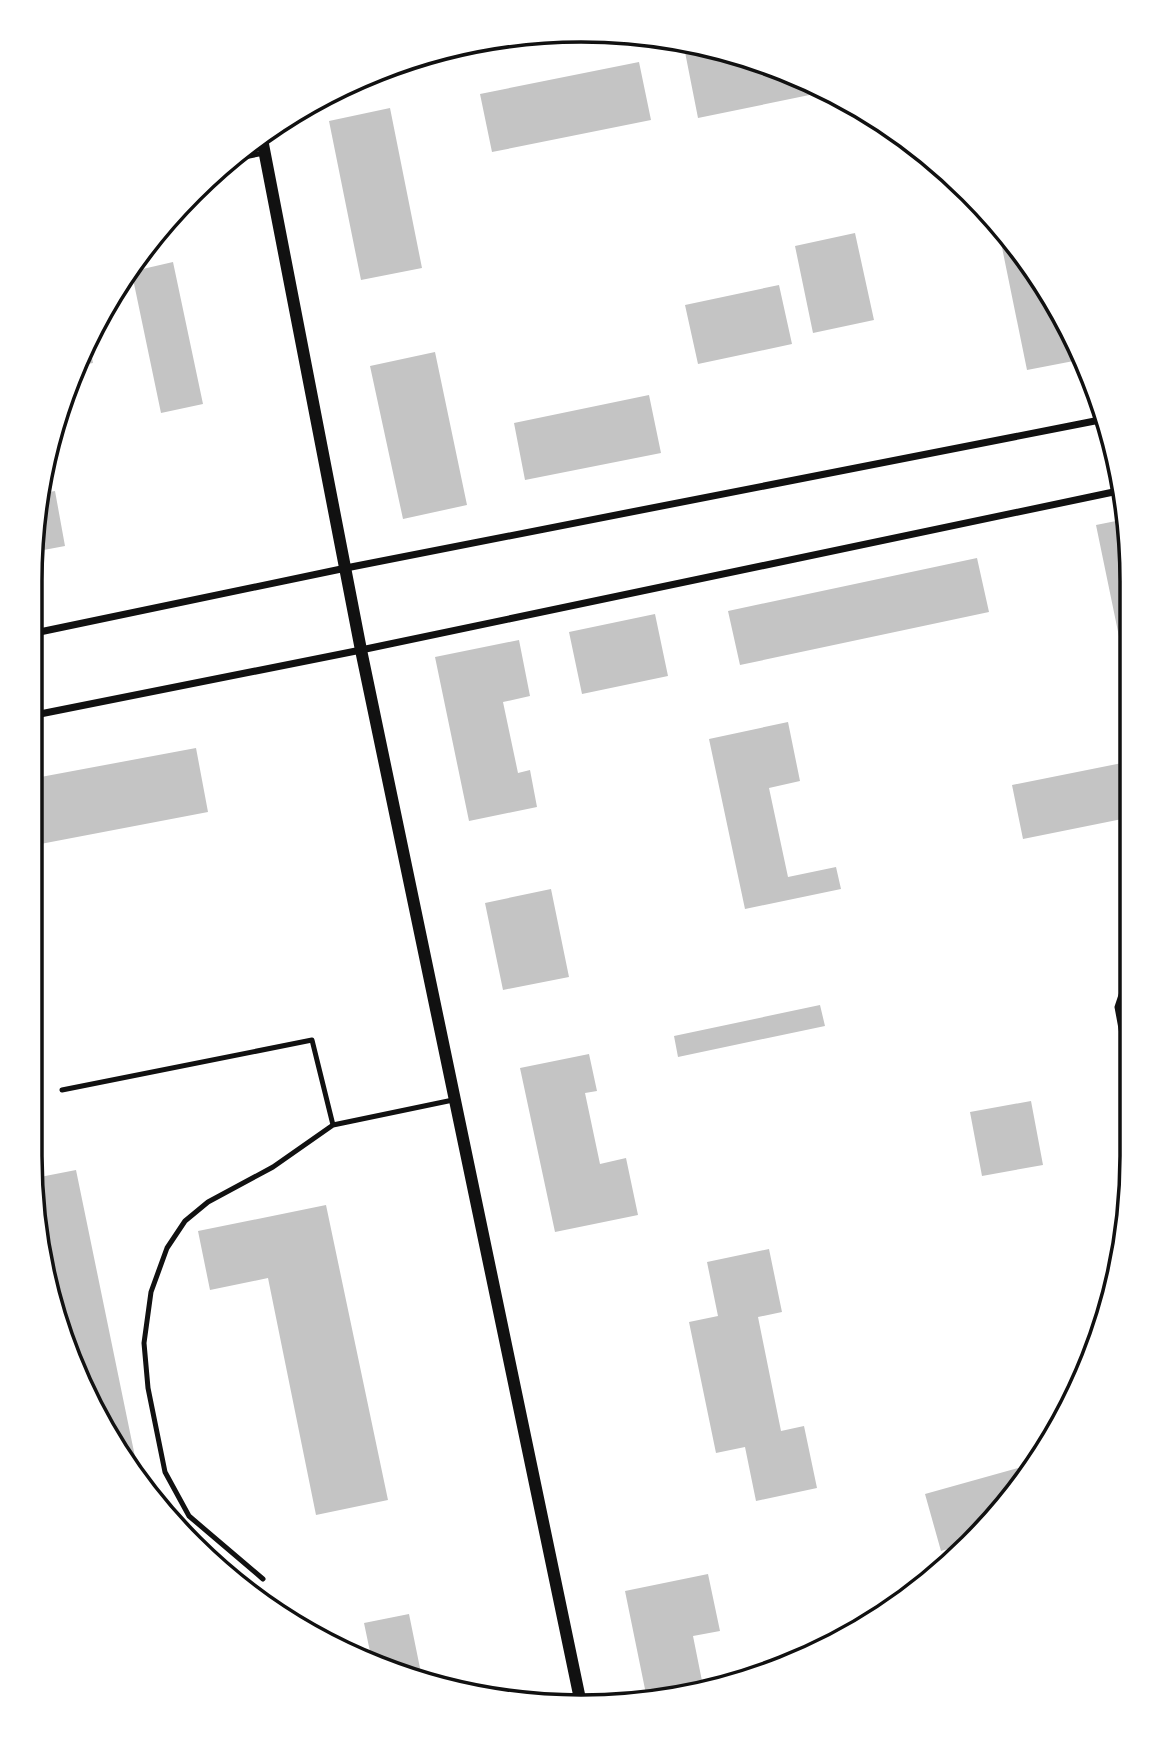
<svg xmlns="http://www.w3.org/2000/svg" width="1162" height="1737" font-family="'IBM Plex Serif',serif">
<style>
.building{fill:#c4c4c4}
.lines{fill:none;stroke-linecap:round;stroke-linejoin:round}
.service{stroke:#111;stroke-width:5}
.minor{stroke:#111;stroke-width:7}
.tertiary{stroke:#111;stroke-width:12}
.rim{fill:none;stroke:#111;stroke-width:3.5}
</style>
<rect width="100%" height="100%" fill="#fff"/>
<!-- building -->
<path class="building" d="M 710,47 L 792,72 L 829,91 L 698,118 L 685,52 Z
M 639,62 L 651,120 L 492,152 L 480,94 Z
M 390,108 L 422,268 L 361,280 L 329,121 Z
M 997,223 L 1039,274 L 1084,359 L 1027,370 Z
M 855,233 L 874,320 L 813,333 L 795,246 Z
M 173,262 L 203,404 L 161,413 L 132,274 L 134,271 Z
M 779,285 L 792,344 L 698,364 L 685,305 Z
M 88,336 L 93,363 L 77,366 L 87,337 Z
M 435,352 L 467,505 L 403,519 L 370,366 Z
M 649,395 L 661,453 L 525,480 L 514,423 Z
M 55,491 L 65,546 L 33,552 L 38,494 Z
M 1126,519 L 1132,581 L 1132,684 L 1129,685 L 1096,525 Z
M 977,558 L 989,612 L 740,665 L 728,611 Z
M 655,614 L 668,676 L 582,694 L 569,632 Z
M 519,640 L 530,696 L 503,702 L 518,773 L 530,770 L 537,807 L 469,821 L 435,657 Z
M 788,722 L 800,781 L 769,788 L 788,877 L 836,867 L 841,889 L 745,909 L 709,739 Z
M 196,748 L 208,812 L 30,846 L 30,779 Z
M 1132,761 L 1132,817 L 1023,839 L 1012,785 Z
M 551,889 L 569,977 L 503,990 L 485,903 Z
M 820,1005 L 825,1026 L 678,1057 L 674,1036 Z
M 589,1054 L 597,1091 L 585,1093 L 600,1164 L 626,1158 L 638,1215 L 555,1232 L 520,1068 Z
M 1031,1101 L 1043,1165 L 982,1176 L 970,1112 Z
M 76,1170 L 140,1481 L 123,1463 L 59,1333 L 58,1329 L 66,1327 L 35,1178 Z
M 326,1205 L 388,1500 L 316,1515 L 268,1278 L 210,1290 L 198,1231 Z
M 769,1249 L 782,1312 L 758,1317 L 781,1431 L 804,1426 L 817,1488 L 756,1501 L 745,1447 L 716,1453 L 689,1322 L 718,1316 L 707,1262 Z
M 1029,1465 L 974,1541 L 941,1551 L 925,1494 Z
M 708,1574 L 720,1631 L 693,1636 L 704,1691 L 689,1697 L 647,1699 L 625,1591 Z
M 409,1614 L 422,1678 L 373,1666 L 364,1623 Z"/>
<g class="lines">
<!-- service -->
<path class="service" d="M 229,160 L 264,153
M 1132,972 L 1125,983 L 1117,1007 L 1132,1088
M 62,1090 L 312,1040 L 333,1125
M 263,1579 L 189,1516 L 165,1472 L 148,1388 L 144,1343 L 151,1292 L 167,1248 L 185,1221 L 208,1202 L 273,1167 L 333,1125 L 453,1100"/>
<!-- minor -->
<path class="minor" d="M 30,634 L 346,568 L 1105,419
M 30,716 L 361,650 L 1123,490"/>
<!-- tertiary -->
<path class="tertiary" d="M 261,134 L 361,650 L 581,1704"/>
</g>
<!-- crop -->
<path d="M0 0H1162V1737H0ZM581 42H581A539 539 0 0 1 1120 581V1156A539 539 0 0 1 581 1695H581A539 539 0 0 1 42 1156V581A539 539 0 0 1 581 42Z" fill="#fff" fill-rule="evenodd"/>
<path class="rim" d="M581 42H581A539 539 0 0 1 1120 581V1156A539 539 0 0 1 581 1695H581A539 539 0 0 1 42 1156V581A539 539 0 0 1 581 42Z"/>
</svg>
